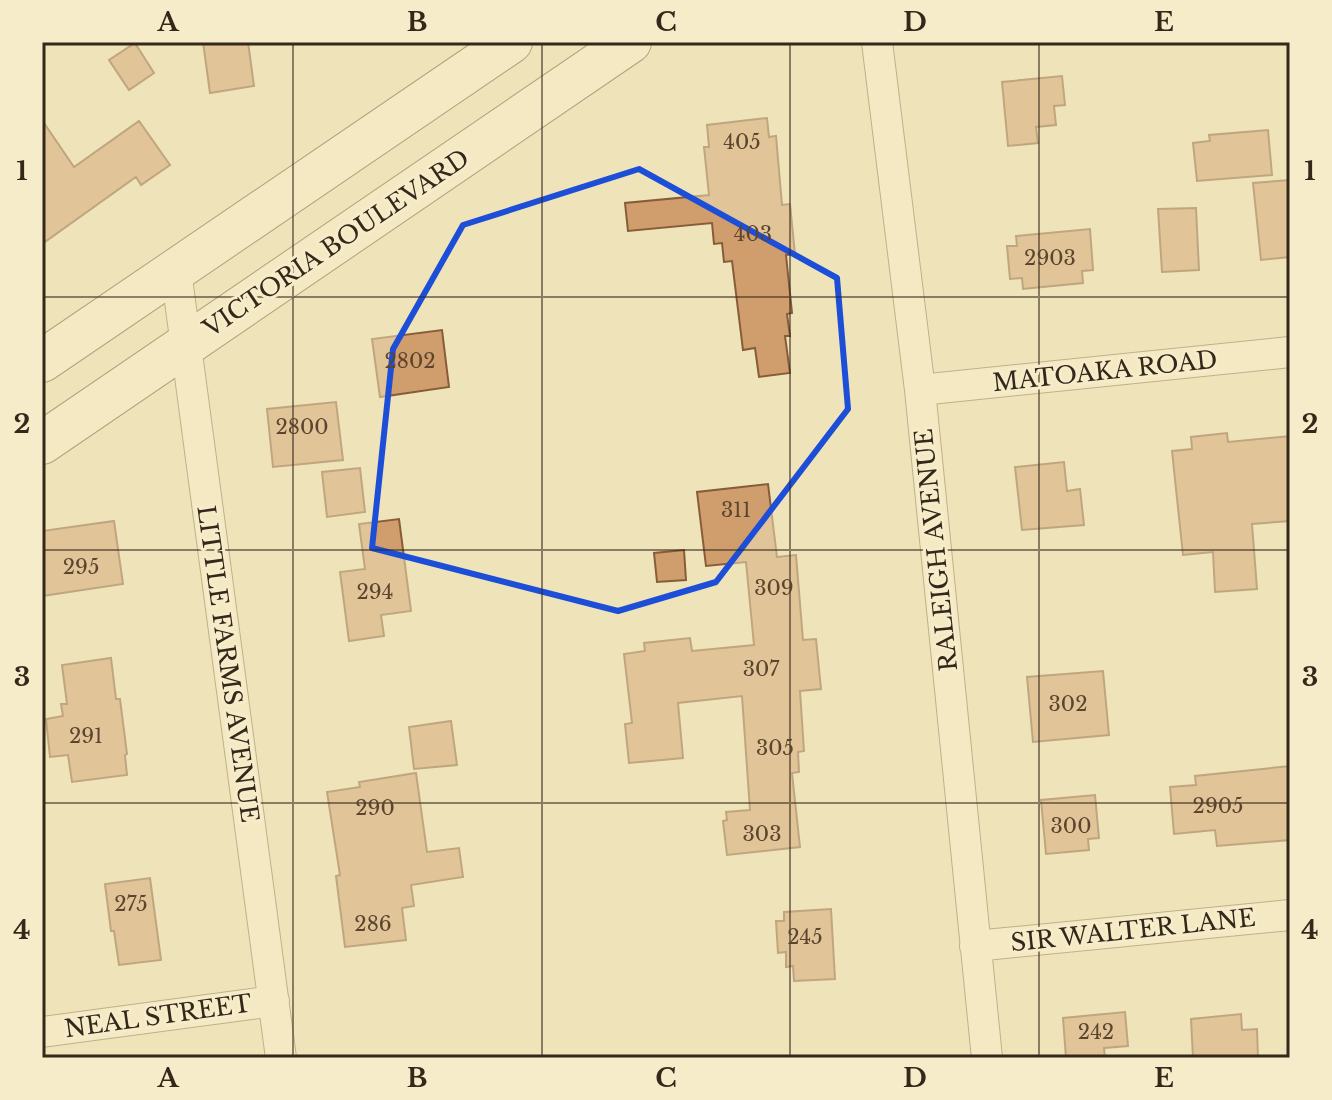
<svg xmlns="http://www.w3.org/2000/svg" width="1332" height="1100" font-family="'Libre Baskerville',serif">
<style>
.building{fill:#d09d6d;stroke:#875c39;stroke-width:2}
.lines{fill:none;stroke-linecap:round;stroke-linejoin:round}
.minor-casing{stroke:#867254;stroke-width:32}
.secondary-casing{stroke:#685337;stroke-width:44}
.minor{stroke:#faf0cd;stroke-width:30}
.secondary{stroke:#faf0cd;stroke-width:42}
.marked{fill:none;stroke:#1d4ed8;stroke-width:6;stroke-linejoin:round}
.grid{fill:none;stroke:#34281a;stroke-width:2;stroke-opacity:0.55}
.labels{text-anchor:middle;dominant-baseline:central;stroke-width:6;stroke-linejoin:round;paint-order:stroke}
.number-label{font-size:20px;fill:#5b452f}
.street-label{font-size:24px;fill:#34281a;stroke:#f7ecc9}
.neatline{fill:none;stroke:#34281a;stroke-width:3}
.grid-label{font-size:26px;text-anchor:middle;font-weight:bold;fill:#34281a}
</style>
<rect width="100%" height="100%" fill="#efe3ba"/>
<!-- building -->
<path class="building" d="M 203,42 L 248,42 L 254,86 L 210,93 Z
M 135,43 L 154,73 L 129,90 L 109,60 Z
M 1062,76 L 1065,105 L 1054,106 L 1056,125 L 1036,127 L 1038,143 L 1008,146 L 1002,82 Z
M 767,118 L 769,137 L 776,136 L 782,205 L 790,204 L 795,254 L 786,255 L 792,313 L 787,314 L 790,336 L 785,336 L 790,373 L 759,377 L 755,348 L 743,350 L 732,261 L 724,262 L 722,243 L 714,244 L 712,223 L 628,231 L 625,203 L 709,195 L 704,147 L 709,147 L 707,125 Z
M 42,120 L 74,167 L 139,121 L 170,165 L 141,185 L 136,177 L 42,244 Z
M 1268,130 L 1272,175 L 1197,181 L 1193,143 L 1210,141 L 1209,135 Z
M 1290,180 L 1290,257 L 1261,260 L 1253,183 Z
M 1196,208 L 1199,270 L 1162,272 L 1158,209 Z
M 1090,229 L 1093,270 L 1082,271 L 1083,283 L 1023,289 L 1022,278 L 1010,279 L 1007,246 L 1017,246 L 1016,236 Z
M 442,330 L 449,387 L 380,397 L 372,339 Z
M 336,402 L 343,460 L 273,467 L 267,409 Z
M 1227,433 L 1228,442 L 1290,436 L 1290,521 L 1252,524 L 1257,589 L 1215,592 L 1213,552 L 1183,555 L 1172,451 L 1192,449 L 1191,437 Z
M 1064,462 L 1067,491 L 1080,489 L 1084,525 L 1022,530 L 1015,467 Z
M 360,468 L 365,512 L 327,517 L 322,472 Z
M 768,484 L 777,557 L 796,555 L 803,640 L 816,639 L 821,689 L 800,691 L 804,751 L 798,752 L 799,772 L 792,773 L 800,847 L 727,855 L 723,821 L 727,820 L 726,812 L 750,810 L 742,696 L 678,703 L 683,758 L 629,763 L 625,724 L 632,723 L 624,654 L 645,651 L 644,643 L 690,638 L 692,651 L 754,645 L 746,562 L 706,566 L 697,492 Z
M 399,519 L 411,611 L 381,615 L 384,636 L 349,641 L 340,572 L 365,569 L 359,524 Z
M 114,521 L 123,584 L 42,596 L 42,531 Z
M 684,550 L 686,580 L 657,582 L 654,553 Z
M 111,658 L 116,699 L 120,699 L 127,754 L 125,755 L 127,775 L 72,782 L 68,755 L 50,757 L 46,719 L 63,716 L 61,704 L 67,704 L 62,665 Z
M 1103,671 L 1109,735 L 1033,742 L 1027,677 Z
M 451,721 L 457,765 L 414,769 L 409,727 Z
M 1290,766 L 1290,840 L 1217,846 L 1215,830 L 1174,834 L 1170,787 L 1196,785 L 1195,776 Z
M 416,773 L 427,852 L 459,848 L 463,877 L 411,885 L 414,906 L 402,908 L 406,940 L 345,947 L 336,876 L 340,875 L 327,792 L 360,787 L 359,782 Z
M 1095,795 L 1099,838 L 1088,839 L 1089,850 L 1046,854 L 1041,800 Z
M 150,878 L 161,960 L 119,965 L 114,931 L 111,931 L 105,884 Z
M 831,909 L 835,979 L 794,981 L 793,966 L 786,967 L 786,952 L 778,953 L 776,921 L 784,921 L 784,912 Z
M 1125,1012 L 1128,1046 L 1104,1048 L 1105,1058 L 1066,1058 L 1063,1018 Z
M 1241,1014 L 1242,1030 L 1257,1029 L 1258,1058 L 1193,1058 L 1191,1019 Z"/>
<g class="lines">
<!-- minor casing -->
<g class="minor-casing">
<path id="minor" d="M 877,42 L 920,390 L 987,1058
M 176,271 L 281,1058
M 920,390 L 1290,352
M 975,946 L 1290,915
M 42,1032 L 274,1001"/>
</g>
<!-- secondary casing -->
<g class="secondary-casing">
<path id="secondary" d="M 42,361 L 511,42
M 42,443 L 630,42"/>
</g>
<!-- minor -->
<use href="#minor" class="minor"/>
<!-- secondary -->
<use href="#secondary" class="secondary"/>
</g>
<!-- marked area -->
<path d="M0 0H1332V1100H0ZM 639,169 L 837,278 L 848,409 L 716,582 L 618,611 L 372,548 L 393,349 L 463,225 Z" fill="#efe3ba" fill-opacity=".55" fill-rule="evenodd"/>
<path class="marked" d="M 639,169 L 837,278 L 848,409 L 716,582 L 618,611 L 372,548 L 393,349 L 463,225 Z"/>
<!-- grid -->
<path class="grid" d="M 293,42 L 293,1058M 542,42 L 542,1058M 790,42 L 790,1058M 1039,42 L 1039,1058M 42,297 L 1290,297M 42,550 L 1290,550M 42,803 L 1290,803"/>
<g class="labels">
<!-- number labels -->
<g class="number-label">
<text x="742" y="142">405</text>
<text x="753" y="234">403</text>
<text x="1050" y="258">2903</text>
<text x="410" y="361">2802</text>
<text x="302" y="427">2800</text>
<text x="736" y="510">311</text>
<text x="81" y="567">295</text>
<text x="774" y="588">309</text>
<text x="375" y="592">294</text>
<text x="761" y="669">307</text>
<text x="1068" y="704">302</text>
<text x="86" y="736">291</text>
<text x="775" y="748">305</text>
<text x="1218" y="806">2905</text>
<text x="375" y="808">290</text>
<text x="1071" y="826">300</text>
<text x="762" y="834">303</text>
<text x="131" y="904">275</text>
<text x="373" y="924">286</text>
<text x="805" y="937">245</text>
<text x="1096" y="1032">242</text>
</g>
<!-- street labels -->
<g class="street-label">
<text transform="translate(336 243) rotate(-34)">VICTORIA BOULEVARD</text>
<text transform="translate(1105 371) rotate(-6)">MATOAKA ROAD</text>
<text transform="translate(936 550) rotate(-96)">RALEIGH AVENUE</text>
<text transform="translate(228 664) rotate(82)">LITTLE FARMS AVENUE</text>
<text transform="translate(1133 930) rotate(-6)">SIR WALTER LANE</text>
<text transform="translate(158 1016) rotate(-8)">NEAL STREET</text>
</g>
</g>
<!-- border -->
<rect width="1332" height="1100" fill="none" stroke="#f7ecc9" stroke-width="88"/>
<rect x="44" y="44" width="1244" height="1012" class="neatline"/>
<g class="grid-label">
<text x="168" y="31">A</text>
<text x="417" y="31">B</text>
<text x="666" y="31">C</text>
<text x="915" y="31">D</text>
<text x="1164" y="31">E</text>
<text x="22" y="180">1</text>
<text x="1310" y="180">1</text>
<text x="22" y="433">2</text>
<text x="1310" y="433">2</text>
<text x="22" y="686">3</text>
<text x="1310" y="686">3</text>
<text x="22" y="939">4</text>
<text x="1310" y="939">4</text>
<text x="168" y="1087">A</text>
<text x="417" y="1087">B</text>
<text x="666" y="1087">C</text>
<text x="915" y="1087">D</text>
<text x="1164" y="1087">E</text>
</g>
</svg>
